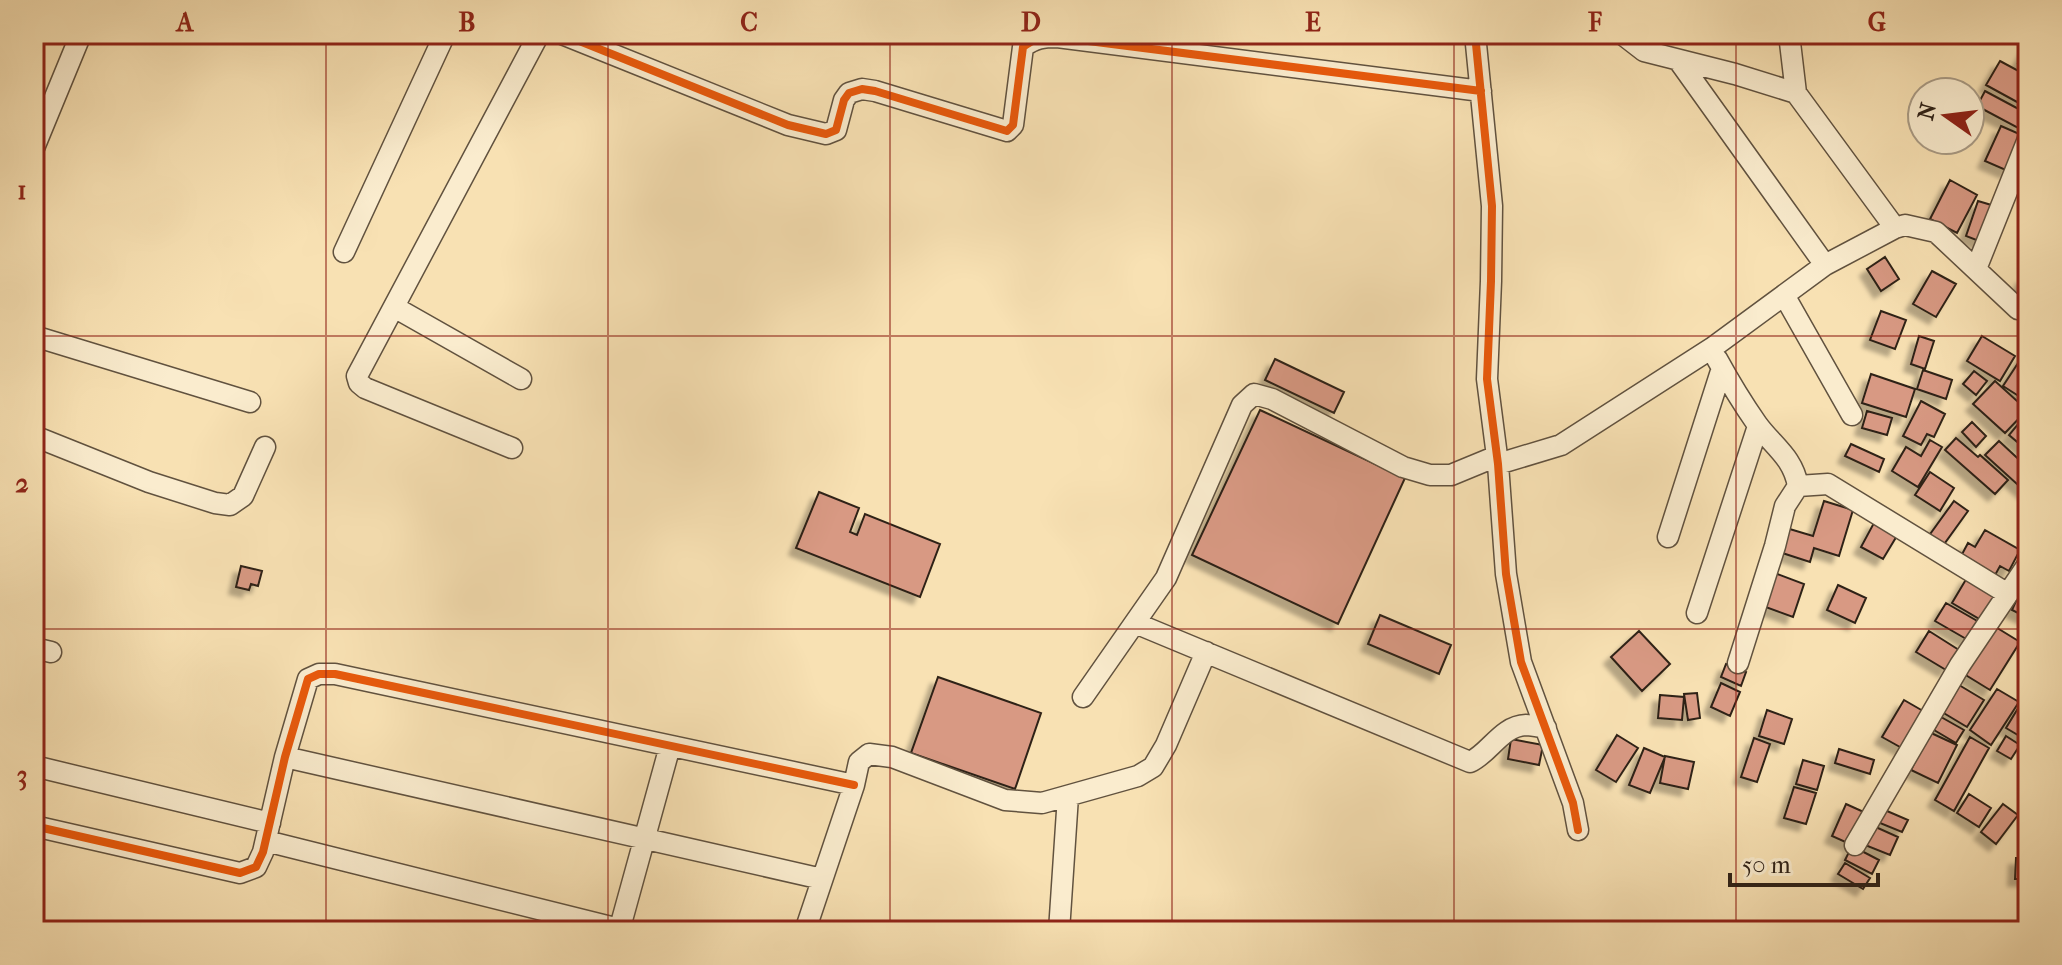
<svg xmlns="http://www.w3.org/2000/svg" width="2062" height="965" font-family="'IM FELL French Canon',serif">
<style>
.building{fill:#d89983;stroke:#2f2218;stroke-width:2;filter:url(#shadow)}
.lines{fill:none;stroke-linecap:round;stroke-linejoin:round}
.minor-casing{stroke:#61523f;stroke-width:23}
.minor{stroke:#faecce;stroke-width:20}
.cycleway-casing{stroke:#faecce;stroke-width:13}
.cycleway{stroke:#e8590c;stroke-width:8}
.grid{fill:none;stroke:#8f2418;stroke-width:2;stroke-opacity:0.55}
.neatline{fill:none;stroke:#8f2418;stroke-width:3}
.grid-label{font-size:26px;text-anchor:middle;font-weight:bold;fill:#8f2418}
</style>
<defs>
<filter id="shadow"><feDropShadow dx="-7" dy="7" stdDeviation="2" flood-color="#0004"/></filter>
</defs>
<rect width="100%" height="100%" fill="#f8e1b3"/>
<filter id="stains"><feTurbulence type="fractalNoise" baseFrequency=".0025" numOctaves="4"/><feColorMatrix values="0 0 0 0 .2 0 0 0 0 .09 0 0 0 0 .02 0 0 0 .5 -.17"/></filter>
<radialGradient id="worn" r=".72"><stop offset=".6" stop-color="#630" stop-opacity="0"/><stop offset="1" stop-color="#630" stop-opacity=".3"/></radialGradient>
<!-- building -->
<path class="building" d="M 2028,45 L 2028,68 L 2018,63 Z
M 2000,61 L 2028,76 L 2028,108 L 1986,85 Z
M 1985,91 L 2028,114 L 2020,129 L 1977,106 Z
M 2001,126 L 2024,136 L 2008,171 L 1985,161 Z
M 1950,180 L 1977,195 L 1957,233 L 1930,219 Z
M 1978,201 L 1998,207 L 1984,243 L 1966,236 Z
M 1885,257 L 1899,279 L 1881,291 L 1867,269 Z
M 1932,271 L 1956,284 L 1936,317 L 1913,304 Z
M 2023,277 L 2028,278 L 2028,302 L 2016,298 Z
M 1881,311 L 1906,320 L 1895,349 L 1870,340 Z
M 1919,336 L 1934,341 L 1925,369 L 1911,364 Z
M 1982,336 L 2015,356 L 2000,381 L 1967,361 Z
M 2024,354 L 2028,356 L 2028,402 L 2003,386 Z
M 1275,359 L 1344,392 L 1334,413 L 1265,380 Z
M 1923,370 L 1952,380 L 1946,399 L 1917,389 Z
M 1974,371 L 1987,381 L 1976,395 L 1963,384 Z
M 1871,374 L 1915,389 L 1906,417 L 1862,403 Z
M 1995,381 L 2027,410 L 2005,433 L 1973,404 Z
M 1921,401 L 1945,414 L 1934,437 L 1927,434 L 1921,445 L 1903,436 Z
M 1260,410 L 1405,478 L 1338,624 L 1192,555 Z
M 1867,411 L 1892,418 L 1887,435 L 1862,428 Z
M 2028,412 L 2028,451 L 2009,435 Z
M 1972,422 L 1986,436 L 1976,447 L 1962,432 Z
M 1956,438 L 1978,457 L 1980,455 L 2008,480 L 1995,494 L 1945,450 Z
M 1930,440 L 1942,447 L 1918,487 L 1892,471 L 1906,447 L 1921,456 Z
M 1999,441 L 2028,468 L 2028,494 L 1985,455 Z
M 1851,444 L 1884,459 L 1879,472 L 1845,456 Z
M 1930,472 L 1954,488 L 1940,511 L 1915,495 Z
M 819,492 L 859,508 L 850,532 L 857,535 L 865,514 L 940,544 L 920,597 L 796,548 Z
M 1824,501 L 1853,510 L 1839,556 L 1814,548 L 1810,562 L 1776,551 L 1783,527 L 1813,536 Z
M 1954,501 L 1968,511 L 1942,547 L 1928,537 Z
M 1875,521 L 1898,534 L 1883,559 L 1861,547 Z
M 1985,530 L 2020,550 L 2009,571 L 2000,566 L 1994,577 L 1960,558 L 1968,543 L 1975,547 Z
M 241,566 L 262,571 L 258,586 L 251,584 L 249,590 L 236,587 Z
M 1772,572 L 1804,584 L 1793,617 L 1760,605 Z
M 2028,574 L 2028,618 L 2012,610 Z
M 1968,576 L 2003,597 L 1988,624 L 1952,603 Z
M 1838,585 L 1866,598 L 1855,623 L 1827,610 Z
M 1946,603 L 1979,622 L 1968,640 L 1935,621 Z
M 1380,615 L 1451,645 L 1439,674 L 1368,644 Z
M 1994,626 L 2020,642 L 1990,690 L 1964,674 Z
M 1639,631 L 1670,664 L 1642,691 L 1611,657 Z
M 1929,631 L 1959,650 L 1946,670 L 1916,652 Z
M 1726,664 L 1746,672 L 1741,686 L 1721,677 Z
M 938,677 L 1041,713 L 1015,789 L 911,753 Z
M 1721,683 L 1740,692 L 1730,716 L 1711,707 Z
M 1959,685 L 1984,700 L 1967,727 L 1942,712 Z
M 1997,689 L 2019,702 L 1991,745 L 1970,730 Z
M 1697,693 L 1700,718 L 1688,720 L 1684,694 Z
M 1660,695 L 1684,697 L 1682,720 L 1658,718 Z
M 1904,700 L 1930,715 L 1909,752 L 1882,737 Z
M 2020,705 L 2028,710 L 2028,741 L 2006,728 Z
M 1767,710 L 1792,719 L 1784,744 L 1759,736 Z
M 1941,717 L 1964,730 L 1956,743 L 1934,730 Z
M 1929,732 L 1957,745 L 1938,783 L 1911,770 Z
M 1617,735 L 1638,748 L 1616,782 L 1596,770 Z
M 2006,736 L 2020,745 L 2011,759 L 1997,751 Z
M 1970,737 L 1989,748 L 1954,811 L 1935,800 Z
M 1754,738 L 1770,744 L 1757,782 L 1741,777 Z
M 1511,739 L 1543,745 L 1539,765 L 1508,759 Z
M 1644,748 L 1665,757 L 1650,793 L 1629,785 Z
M 1839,749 L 1874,760 L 1870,774 L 1835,763 Z
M 1665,756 L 1694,762 L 1688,789 L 1660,783 Z
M 1803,760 L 1824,766 L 1817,790 L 1796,784 Z
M 1794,787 L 1816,793 L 1806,824 L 1784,818 Z
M 1969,794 L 1991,808 L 1979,827 L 1957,813 Z
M 1846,804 L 1866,813 L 1852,845 L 1832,836 Z
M 2003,804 L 2018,815 L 1996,844 L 1981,832 Z
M 1880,808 L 1908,820 L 1902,832 L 1875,821 Z
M 1869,824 L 1898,837 L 1890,855 L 1860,843 Z
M 1852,846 L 1879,860 L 1872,874 L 1845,860 Z
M 2016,858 L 2028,859 L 2028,879 L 2015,879 Z
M 1845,863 L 1870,878 L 1863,889 L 1838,874 Z"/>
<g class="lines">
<!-- minor casing -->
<g class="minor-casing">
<path id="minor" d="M 562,34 L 788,125 L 826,134 L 836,130 L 844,100 L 849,93 L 862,89 L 875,91 L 1007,131 L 1013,125 L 1023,47 C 1035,38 1043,37 1057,37 L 1481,91
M 1475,34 L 1492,206 L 1491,281 L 1487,379 L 1498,464 L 1506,574 L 1521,662 L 1573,803 L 1578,830
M 1622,34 L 1644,51 L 1735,74 L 1796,93
M 1789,34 L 1796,93 L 1895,228
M 1679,61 L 1825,265
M 34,148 L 81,34
M 344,252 L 445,34
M 1976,269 L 2028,139
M 1784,295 L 1852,415
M 394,307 L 521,379
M 34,336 L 250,402
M 1717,359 C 1729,381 1743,404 1757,424 C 1773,446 1793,457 1798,486
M 34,436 L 149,482 L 215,503 L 230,505 L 243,496 L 265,447
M 512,448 L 365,388 L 359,383 L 357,376 L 539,34
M 1498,464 L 1561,445 L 1712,348 L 1825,265 L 1895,228 L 1905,225 L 1936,232 L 2018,309 L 2028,310
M 1668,537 L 1722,368
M 1697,613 L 1758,426
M 1135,623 L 1470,762 C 1490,753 1501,726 1526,725 C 1532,725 1540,727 1546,728
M 34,648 L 51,652
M 1738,663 L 1775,546 L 1785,506 L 1798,486 L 1828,484 L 2008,594
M 1083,697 L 1166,578 L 1242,405 L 1254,394 L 1272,399 L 1403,467 L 1430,475 L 1451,475 L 1497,456
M 285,757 L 822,879
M 34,766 L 270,823
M 34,826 L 240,873 L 256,867 L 263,852 L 285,757 L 308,679 L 319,674 L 335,674 L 854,785
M 266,841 L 627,931
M 1855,845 L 1960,665 L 2028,564
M 619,931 L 670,746
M 805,931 L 854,785 L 859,762 L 869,754 L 892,757 L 1005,800 L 1042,803 L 1138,776 L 1153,767 L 1166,745 L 1206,652
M 1059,931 L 1068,796"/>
</g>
<!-- minor -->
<use href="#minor" class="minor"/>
<!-- cycleway casing -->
<g class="cycleway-casing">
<path id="cycleway" d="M 562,34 L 788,125 L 826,134 L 836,130 L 844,100 L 849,93 L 862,89 L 875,91 L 1007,131 L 1013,125 L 1023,47 C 1035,38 1043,37 1057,37 L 1481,91
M 1475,34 L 1492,206 L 1491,281 L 1487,379 L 1498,464 L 1506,574 L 1521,662 L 1573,803 L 1578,830
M 34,826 L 240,873 L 256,867 L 263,852 L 285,757 L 308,679 L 319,674 L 335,674 L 854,785"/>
</g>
<!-- cycleway -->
<use href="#cycleway" class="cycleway"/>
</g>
<!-- grid -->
<path class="grid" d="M 326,34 L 326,931M 608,34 L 608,931M 890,34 L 890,931M 1172,34 L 1172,931M 1454,34 L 1454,931M 1736,34 L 1736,931M 34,336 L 2028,336M 34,629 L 2028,629"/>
<!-- margin -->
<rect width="2062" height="965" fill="none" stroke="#f8e1b3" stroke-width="88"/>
<!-- north arrow -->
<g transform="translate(1946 116) rotate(284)"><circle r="38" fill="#faecce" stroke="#a99b85" stroke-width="2"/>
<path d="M0-6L14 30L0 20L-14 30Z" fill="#8f2418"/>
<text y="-12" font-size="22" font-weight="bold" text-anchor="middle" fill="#2f2218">N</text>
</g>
<!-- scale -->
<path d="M1730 873v12h148v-12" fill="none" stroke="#2f2218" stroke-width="4"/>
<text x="1742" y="873" font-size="24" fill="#2f2218" stroke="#faecce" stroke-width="6" paint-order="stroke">50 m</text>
<rect x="44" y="44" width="1974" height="877" class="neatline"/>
<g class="grid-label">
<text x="185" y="31">A</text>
<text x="467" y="31">B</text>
<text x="749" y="31">C</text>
<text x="1031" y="31">D</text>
<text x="1313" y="31">E</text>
<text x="1595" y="31">F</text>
<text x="1877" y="31">G</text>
<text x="22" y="199">1</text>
<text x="22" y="492">2</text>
<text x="22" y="784">3</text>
</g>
<rect width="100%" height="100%" filter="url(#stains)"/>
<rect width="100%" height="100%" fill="url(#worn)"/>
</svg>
